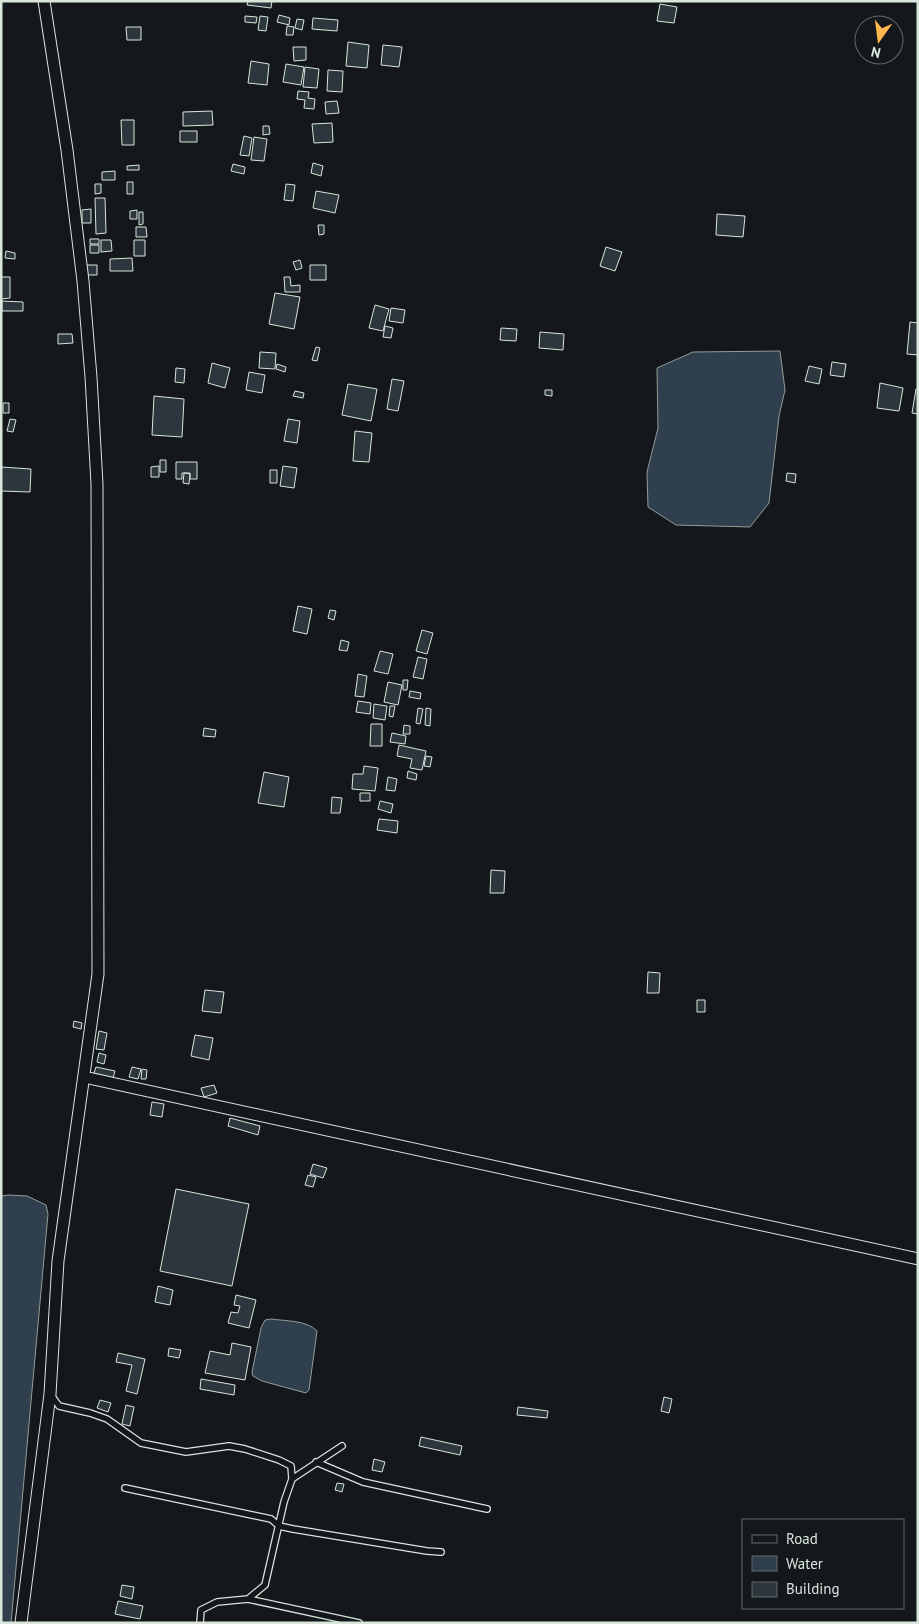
<svg xmlns="http://www.w3.org/2000/svg" width="919" height="1624" font-family="'PT Sans',sans-serif">
<style>
.water{fill:#2f3f4d;stroke:#939e99}
.building{fill:#2c363c;stroke:#d8e6dc}
.lines{fill:none;stroke-linecap:round;stroke-linejoin:round}
.service-casing{stroke:#d8e6dc;stroke-width:8}
.minor-casing{stroke:#d8e6dc;stroke-width:13}
.service{stroke:#14181c;stroke-width:5.5}
.minor{stroke:#14181c;stroke-width:11}
</style>
<rect width="100%" height="100%" fill="#14181c"/>
<!-- water -->
<path class="water" d="M 780,351 L 785,390 L 779,416 L 769,503 L 750,527 L 676,525 L 648,507 L 647,472 L 658,428 L 657,368 L 693,352 Z
M 9,1195 L 27,1196 L 46,1205 L 48,1214 L 11,1623 L 1,1623 L 1,1196 Z
M 271,1319 C 284,1321 307,1320 317,1331 L 309,1390 L 306,1393 L 262,1381 L 253,1376 L 252,1372 L 261,1328 L 265,1320 Z"/>
<!-- building -->
<path class="building" d="M 248,1 L 272,1 L 271,8 L 247,5 Z
M 660,4 L 677,7 L 674,23 L 657,21 Z
M 279,15 L 290,18 L 289,25 L 277,22 Z
M 245,16 L 257,17 L 256,23 L 245,22 Z
M 260,16 L 268,17 L 266,31 L 258,30 Z
M 313,18 L 338,20 L 337,31 L 312,29 Z
M 297,19 L 304,20 L 302,30 L 295,28 Z
M 287,26 L 294,27 L 293,35 L 286,35 Z
M 126,27 L 141,27 L 141,40 L 127,40 Z
M 348,42 L 369,45 L 367,68 L 346,66 Z
M 383,45 L 402,47 L 399,67 L 381,65 Z
M 293,47 L 306,47 L 306,60 L 294,61 Z
M 251,61 L 269,64 L 267,85 L 248,83 Z
M 286,64 L 304,67 L 301,85 L 283,82 Z
M 305,67 L 319,69 L 317,88 L 303,87 Z
M 328,70 L 343,71 L 342,92 L 327,91 Z
M 298,91 L 309,92 L 308,98 L 315,99 L 314,109 L 304,108 L 305,100 L 297,99 Z
M 337,101 L 339,113 L 326,114 L 325,102 Z
M 212,111 L 213,125 L 183,126 L 183,112 Z
M 121,120 L 134,120 L 134,145 L 122,145 Z
M 332,123 L 333,142 L 314,143 L 312,124 Z
M 263,126 L 269,126 L 270,134 L 263,135 Z
M 180,131 L 197,131 L 197,142 L 180,142 Z
M 244,136 L 252,138 L 249,156 L 240,155 Z
M 254,137 L 267,139 L 264,161 L 251,160 Z
M 313,163 L 323,166 L 321,176 L 311,173 Z
M 233,164 L 245,167 L 244,174 L 231,171 Z
M 139,165 L 139,170 L 127,170 L 127,166 Z
M 115,171 L 115,180 L 102,180 L 102,172 Z
M 127,182 L 133,182 L 133,194 L 127,194 Z
M 95,184 L 101,184 L 101,193 L 95,194 Z
M 286,184 L 295,185 L 293,201 L 284,200 Z
M 316,191 L 339,195 L 335,213 L 313,208 Z
M 95,198 L 105,198 L 106,233 L 96,234 Z
M 91,209 L 91,223 L 82,223 L 82,210 Z
M 137,210 L 137,219 L 130,219 L 130,211 Z
M 139,212 L 143,212 L 143,224 L 139,225 Z
M 717,214 L 745,216 L 743,237 L 716,235 Z
M 318,225 L 324,225 L 324,234 L 319,235 Z
M 136,227 L 146,227 L 147,237 L 136,237 Z
M 90,239 L 99,239 L 99,244 L 90,244 Z
M 101,240 L 111,240 L 112,251 L 101,252 Z
M 134,240 L 145,240 L 145,256 L 134,256 Z
M 90,245 L 99,245 L 99,253 L 90,253 Z
M 606,247 L 622,252 L 615,271 L 600,266 Z
M 6,251 L 15,253 L 15,259 L 5,258 Z
M 132,258 L 133,271 L 110,271 L 110,259 Z
M 300,260 L 302,268 L 296,270 L 293,262 Z
M 84,265 L 97,265 L 97,275 L 85,275 Z
M 310,265 L 326,265 L 326,280 L 310,280 Z
M 1,277 L 10,277 L 10,298 L 1,299 Z
M 284,277 L 290,277 L 291,286 L 300,285 L 300,292 L 285,292 Z
M 275,293 L 300,297 L 294,329 L 269,324 Z
M 2,301 L 23,302 L 23,311 L 2,311 Z
M 375,305 L 389,309 L 383,331 L 369,328 Z
M 391,308 L 405,310 L 403,323 L 389,321 Z
M 910,322 L 918,323 L 918,355 L 907,354 Z
M 385,326 L 393,328 L 391,338 L 383,337 Z
M 501,328 L 517,329 L 516,341 L 500,340 Z
M 540,332 L 564,334 L 563,350 L 539,348 Z
M 58,334 L 72,334 L 73,343 L 58,344 Z
M 316,347 L 320,348 L 317,361 L 312,360 Z
M 260,352 L 276,353 L 275,369 L 259,368 Z
M 832,362 L 846,364 L 844,377 L 830,375 Z
M 212,363 L 230,368 L 225,388 L 208,383 Z
M 277,364 L 286,367 L 285,372 L 276,369 Z
M 809,366 L 822,369 L 819,384 L 805,381 Z
M 176,368 L 185,369 L 184,383 L 175,382 Z
M 249,372 L 265,375 L 262,393 L 246,390 Z
M 392,379 L 404,381 L 398,411 L 387,409 Z
M 880,383 L 903,388 L 899,411 L 877,408 Z
M 348,384 L 377,389 L 371,421 L 342,415 Z
M 916,389 L 918,389 L 918,414 L 912,413 Z
M 545,390 L 552,390 L 552,396 L 545,395 Z
M 295,391 L 304,393 L 303,398 L 293,396 Z
M 154,396 L 184,399 L 182,437 L 152,435 Z
M 3,403 L 9,403 L 9,413 L 3,413 Z
M 10,419 L 16,420 L 13,432 L 7,431 Z
M 288,419 L 300,421 L 297,443 L 284,441 Z
M 355,431 L 372,433 L 369,462 L 353,461 Z
M 160,460 L 166,460 L 166,472 L 160,472 Z
M 176,462 L 197,462 L 197,479 L 190,479 L 190,473 L 182,473 L 182,479 L 176,479 Z
M 159,466 L 159,477 L 151,477 L 151,467 Z
M 283,466 L 297,468 L 294,488 L 280,486 Z
M 1,467 L 31,469 L 30,492 L 1,491 Z
M 270,470 L 277,470 L 277,483 L 270,483 Z
M 184,473 L 190,474 L 189,484 L 183,483 Z
M 787,473 L 796,474 L 795,483 L 786,481 Z
M 298,606 L 312,609 L 307,634 L 293,631 Z
M 330,610 L 336,611 L 334,620 L 328,618 Z
M 422,630 L 433,633 L 427,654 L 416,651 Z
M 341,640 L 349,642 L 347,651 L 339,650 Z
M 380,651 L 393,654 L 388,674 L 374,671 Z
M 418,657 L 427,659 L 423,679 L 413,677 Z
M 358,674 L 367,676 L 364,697 L 355,696 Z
M 403,680 L 408,680 L 407,690 L 403,690 Z
M 388,682 L 402,685 L 398,705 L 384,702 Z
M 410,691 L 421,693 L 420,699 L 409,697 Z
M 358,701 L 371,703 L 370,714 L 356,712 Z
M 374,704 L 387,706 L 385,720 L 373,718 Z
M 390,706 L 395,706 L 393,717 L 389,716 Z
M 418,708 L 423,709 L 420,724 L 416,723 Z
M 426,708 L 431,709 L 430,726 L 425,725 Z
M 371,724 L 382,724 L 382,746 L 370,746 Z
M 404,725 L 410,726 L 410,734 L 403,734 Z
M 204,728 L 216,730 L 215,737 L 203,736 Z
M 392,733 L 406,736 L 405,744 L 390,742 Z
M 399,745 L 426,751 L 422,770 L 410,768 L 412,759 L 397,756 Z
M 426,756 L 432,757 L 430,767 L 424,766 Z
M 364,766 L 378,768 L 375,791 L 352,789 L 353,774 L 363,774 Z
M 408,771 L 417,774 L 416,780 L 407,778 Z
M 264,772 L 289,777 L 284,807 L 258,803 Z
M 388,777 L 397,779 L 395,791 L 386,790 Z
M 360,793 L 370,793 L 370,801 L 360,801 Z
M 332,797 L 342,798 L 340,813 L 331,813 Z
M 380,801 L 393,804 L 391,813 L 378,809 Z
M 379,819 L 398,821 L 397,833 L 377,830 Z
M 491,870 L 505,871 L 504,893 L 490,893 Z
M 648,972 L 660,973 L 659,993 L 647,993 Z
M 205,990 L 224,992 L 221,1013 L 202,1011 Z
M 697,1000 L 705,1000 L 705,1012 L 697,1012 Z
M 74,1021 L 82,1023 L 81,1029 L 73,1027 Z
M 99,1031 L 107,1033 L 104,1050 L 96,1049 Z
M 195,1035 L 213,1038 L 209,1060 L 191,1056 Z
M 99,1053 L 106,1055 L 104,1064 L 97,1062 Z
M 96,1067 L 115,1071 L 113,1078 L 94,1073 Z
M 132,1067 L 141,1069 L 138,1079 L 129,1077 Z
M 142,1069 L 147,1070 L 146,1079 L 141,1079 Z
M 214,1085 L 217,1093 L 204,1097 L 201,1088 Z
M 152,1102 L 164,1104 L 162,1117 L 150,1115 Z
M 230,1118 L 260,1126 L 258,1135 L 228,1126 Z
M 313,1164 L 327,1168 L 323,1178 L 310,1174 Z
M 308,1175 L 316,1177 L 313,1187 L 305,1185 Z
M 176,1189 L 249,1204 L 232,1286 L 160,1271 Z
M 158,1286 L 173,1290 L 170,1305 L 155,1302 Z
M 236,1295 L 256,1300 L 249,1328 L 228,1323 L 231,1312 L 238,1313 L 240,1306 L 234,1305 Z
M 232,1343 L 251,1347 L 245,1380 L 205,1373 L 210,1351 L 230,1355 Z
M 169,1348 L 181,1350 L 179,1358 L 168,1356 Z
M 118,1353 L 145,1359 L 137,1394 L 126,1391 L 132,1365 L 116,1362 Z
M 201,1379 L 235,1385 L 234,1395 L 200,1389 Z
M 664,1397 L 672,1399 L 669,1413 L 661,1411 Z
M 100,1400 L 111,1403 L 108,1412 L 97,1408 Z
M 126,1405 L 134,1407 L 130,1426 L 122,1424 Z
M 518,1407 L 548,1411 L 547,1418 L 517,1415 Z
M 421,1437 L 462,1446 L 460,1455 L 419,1446 Z
M 374,1459 L 385,1462 L 382,1472 L 372,1470 Z
M 337,1483 L 344,1484 L 342,1492 L 335,1490 Z
M 122,1585 L 134,1587 L 132,1599 L 120,1596 Z
M 118,1601 L 143,1606 L 140,1619 L 115,1614 Z"/>
<g class="lines">
<!-- service casing -->
<g class="service-casing">
<path id="service" d="M 51,1395 L 59,1406 L 90,1413 L 107,1419 L 141,1443 L 186,1452 L 229,1446 L 245,1449 L 279,1460 L 291,1466 L 292,1479 L 284,1502 L 265,1585 L 248,1599 L 217,1602 L 201,1610 L 200,1623
M 316,1462 L 363,1482 L 487,1509
M 292,1479 L 342,1446
M 125,1488 L 271,1519 L 279,1526 L 293,1529 L 427,1551 L 441,1552
M 248,1599 L 359,1623"/>
</g>
<!-- minor casing -->
<g class="minor-casing">
<path id="minor" d="M 84,1077 L 918,1259
M 21,1623 L 50,1394 L 58,1261 L 98,974 L 97,484 L 91,377 L 83,281 L 67,150 L 44,1"/>
</g>
<!-- service -->
<use href="#service" class="service"/>
<!-- minor -->
<use href="#minor" class="minor"/>
</g>
<!-- border -->
<rect width="919" height="1624" fill="none" stroke="#d8e6dc" stroke-width="5"/>
<!-- legend -->
<rect x="742" y="1519" width="162" height="90" fill="#14181c" stroke="#626a69"/>
<rect x="752" y="1535" width="25" height="8" fill="#14181c" stroke="#626a69"/>
<text x="786" y="1544" font-size="15" fill="#d8e6dc">Road</text>
<rect x="752" y="1556" width="25" height="15" fill="#2f3f4d" stroke="#626a69"/>
<text x="786" y="1569" font-size="15" fill="#d8e6dc">Water</text>
<rect x="752" y="1582" width="25" height="15" fill="#2c363c" stroke="#626a69"/>
<text x="786" y="1594" font-size="15" fill="#d8e6dc">Building</text>
<!-- north arrow -->
<g transform="translate(879 40) rotate(194)"><circle r="24" fill="#14181c" stroke="#626a69"/>
<path d="M0-4L9 19L0 12L-9 19Z" fill="#ffb74d"/>
<text y="-8" font-size="14" font-weight="bold" text-anchor="middle" fill="#d8e6dc">N</text>
</g>
</svg>
